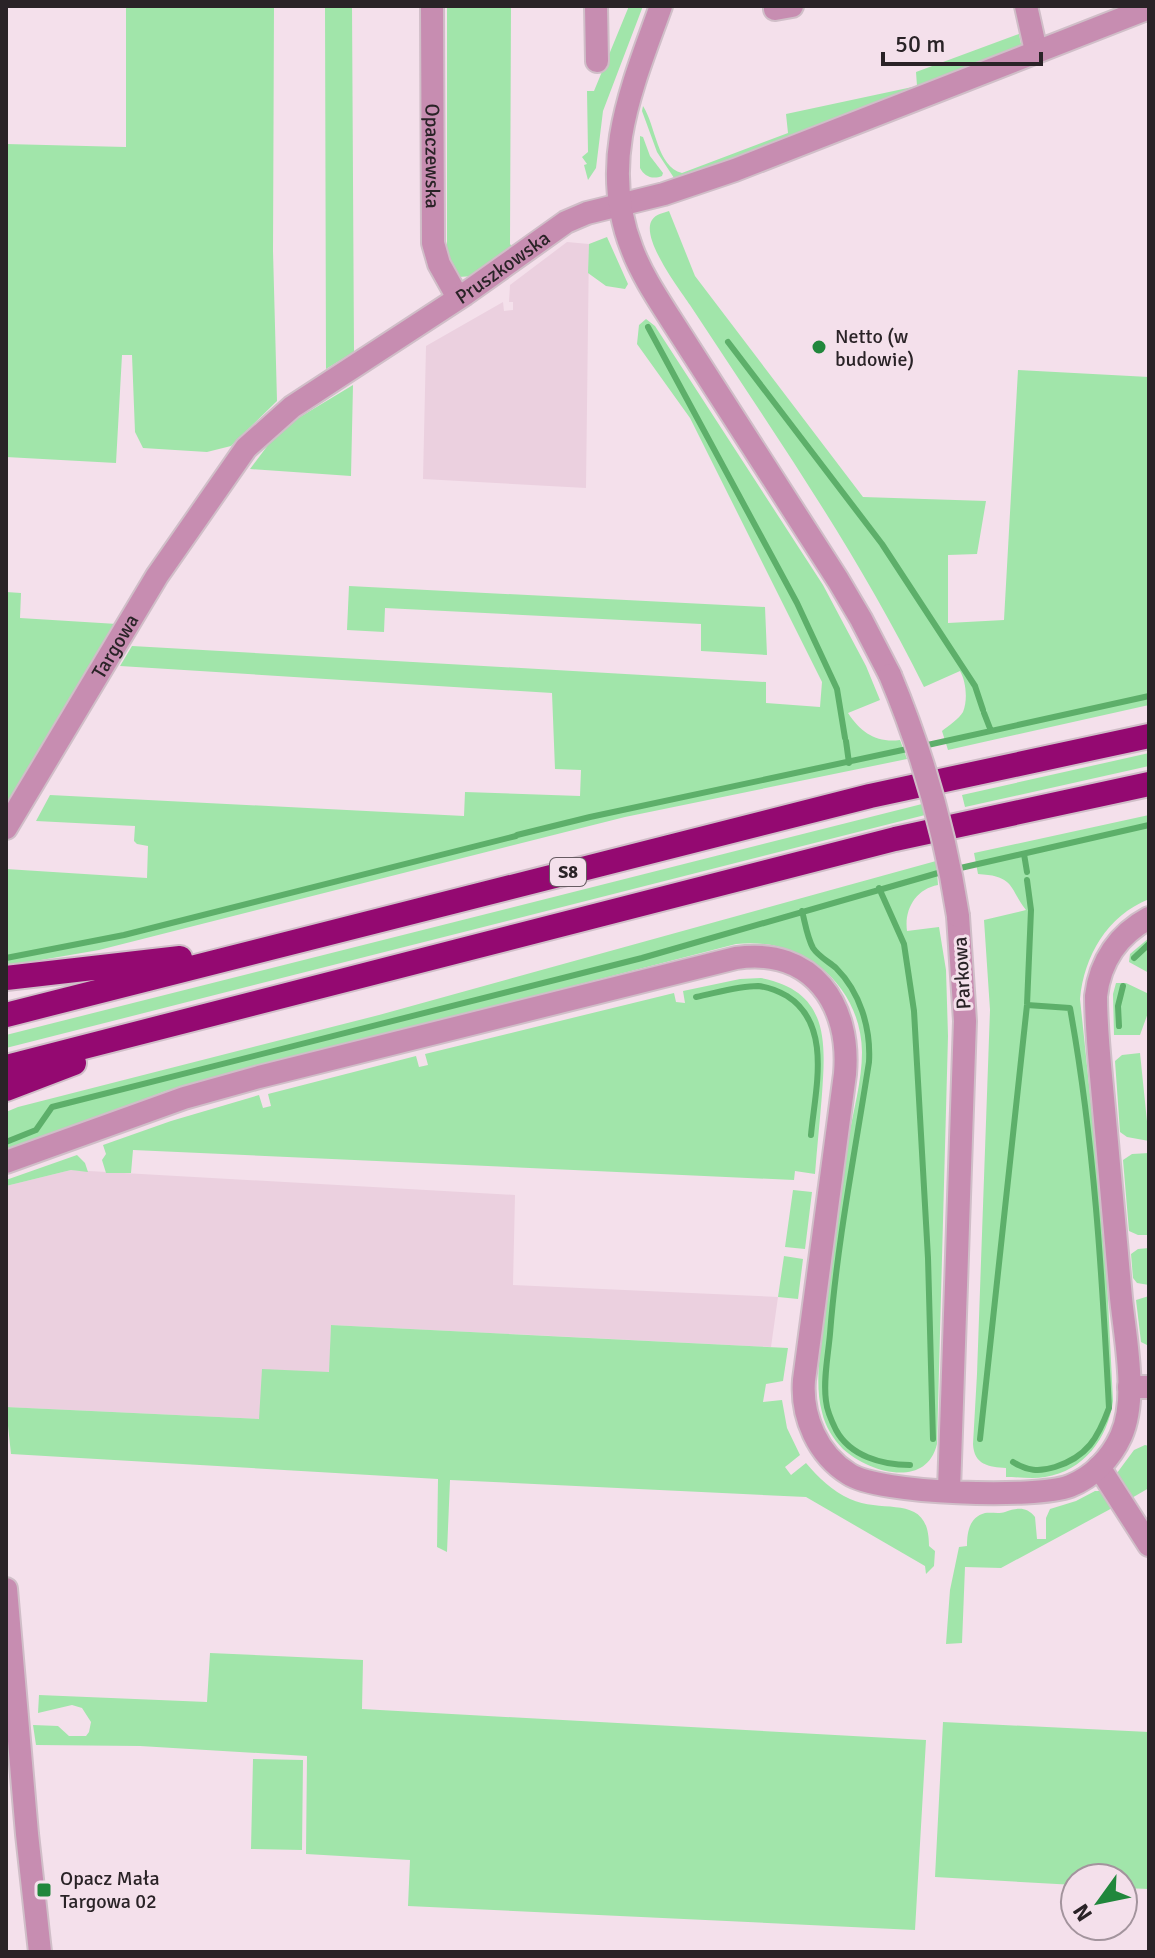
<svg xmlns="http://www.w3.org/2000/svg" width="1155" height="1958" font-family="Signika,sans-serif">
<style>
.built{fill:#ebd0df}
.green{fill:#a1e5aa}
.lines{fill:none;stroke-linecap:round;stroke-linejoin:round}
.stream{stroke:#5daf6a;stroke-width:6}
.minor-casing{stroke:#d0bec8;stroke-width:26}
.tertiary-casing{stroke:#d0bec8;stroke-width:26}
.motorway-casing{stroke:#d0bec8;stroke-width:28}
.minor{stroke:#c78db1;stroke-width:22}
.tertiary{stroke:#c78db1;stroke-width:22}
.motorway{stroke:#940971;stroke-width:24}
.tertiary-bridge-casing{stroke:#d0bec8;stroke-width:26;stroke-linecap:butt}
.tertiary-bridge{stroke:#c78db1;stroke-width:22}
.poi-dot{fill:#21873c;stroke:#f4e0eb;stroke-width:3}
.labels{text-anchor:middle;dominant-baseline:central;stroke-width:6;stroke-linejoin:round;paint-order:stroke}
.shield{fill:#f4e0eb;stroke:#675c62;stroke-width:2}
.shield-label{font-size:18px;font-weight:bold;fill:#2a2327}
.street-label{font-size:20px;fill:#2a2327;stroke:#f4e0eb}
.poi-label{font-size:20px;fill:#2a2327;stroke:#f4e0eb;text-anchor:start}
</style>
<rect width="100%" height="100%" fill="#f4e0eb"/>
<!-- built -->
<path class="built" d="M 567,242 L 589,244 L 586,488 L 423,479 L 426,346 L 503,302 L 504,311 L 513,310 L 513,302 L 509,302 L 510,285 Z
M 71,1170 L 515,1195 L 513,1285 L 778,1297 L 771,1347 L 331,1325 L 330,1372 L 260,1419 L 6,1407 L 6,1186 Z"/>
<!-- green -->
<path class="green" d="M 126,6 L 274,6 L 273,251 L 277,401 L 231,446 L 207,452 L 143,448 L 135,432 L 132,355 L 122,355 L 116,463 L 6,457 L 6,144 L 126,147 Z
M 325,6 L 352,6 L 354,352 L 326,369 Z
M 447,6 L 511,6 L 510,244 L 514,249 L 475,276 L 458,277 L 447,263 Z
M 629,6 L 643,6 L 603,111 L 596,168 L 588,180 L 584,165 L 587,164 L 582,157 L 588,152 L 587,91 L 594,91 Z
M 1019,34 L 1022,49 L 676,181 L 657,152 L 642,111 L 643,106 C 656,126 657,167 682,173 L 788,133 L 786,114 L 917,86 L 916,72 Z
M 640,136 L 643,137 L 650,156 L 663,173 L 662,176 C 652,180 644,176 640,168 Z
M 669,211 L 695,276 L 863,497 L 986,501 L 977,554 L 948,555 L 948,623 L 1004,620 L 1018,370 L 1149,377 L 1149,705 L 948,750 L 942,731 C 948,726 959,719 963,712 C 968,700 966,681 960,671 L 924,687 C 858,553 772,430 690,305 C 680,290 640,238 652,220 C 656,214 663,213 669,211 Z
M 607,237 L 628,284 L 625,289 L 606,286 L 588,273 L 589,244 Z
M 646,319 L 655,326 L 823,585 L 866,666 L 880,700 L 848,713 C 861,733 877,743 900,740 L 907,759 L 625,817 L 99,950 L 6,966 L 6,869 L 147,878 L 148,846 L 137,844 L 134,841 L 135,826 L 36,821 L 50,795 L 464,816 L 465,792 L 580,796 L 581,770 L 555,769 L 552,693 L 120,666 L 132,646 L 766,682 L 766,703 L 820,707 L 822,682 L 690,418 L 637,344 L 639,325 Z
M 353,385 L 351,476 L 250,469 L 280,429 Z
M 349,586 L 765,607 L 767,655 L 701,651 L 701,624 L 385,608 L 384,632 L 347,630 Z
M 6,592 L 21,593 L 20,618 L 117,624 L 6,810 Z
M 1149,753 L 1149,766 L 965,807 L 962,795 Z
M 922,804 L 925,815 L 6,1048 L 6,1035 Z
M 1149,815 L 1149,899 C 1107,916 1084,956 1080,999 L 1095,1142 L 1107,1281 L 1113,1401 C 1108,1438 1084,1471 1045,1477 C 1033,1479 1019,1477 1006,1477 L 1006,1468 C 989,1467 974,1465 973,1444 L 977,1374 L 990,1010 L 984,920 L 1026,910 C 1009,889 1016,876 978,874 L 974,853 Z
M 936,861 L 938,885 C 916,889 904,909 907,931 L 939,927 L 946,970 L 948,1036 L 937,1444 C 926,1490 868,1472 843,1449 C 833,1439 825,1426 822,1412 C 814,1383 821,1346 825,1316 C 832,1257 839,1199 848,1141 C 853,1112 862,1081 862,1052 C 861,984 801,936 736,944 L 166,1091 L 6,1151 L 6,1112 L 18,1107 L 379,1015 Z
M 1149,938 L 1149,973 L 1129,962 L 1130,954 Z
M 761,978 C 828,991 826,1039 822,1094 C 820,1120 817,1147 815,1174 L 795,1171 L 794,1180 L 133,1150 L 131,1173 L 106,1173 L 102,1160 L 106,1154 L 103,1145 L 171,1121 L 259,1095 L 263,1108 L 271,1106 L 268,1094 L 416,1056 L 419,1067 L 428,1065 L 425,1054 L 674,993 L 676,1002 L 685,1003 L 683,991 L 740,979 Z
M 1116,983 L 1126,983 L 1149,994 L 1149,1010 L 1140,1035 L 1114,1035 L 1113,994 Z
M 1140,1053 L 1149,1141 L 1127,1137 L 1120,1132 L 1115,1061 L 1122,1055 Z
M 1149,1153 L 1149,1235 L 1138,1235 L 1129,1231 L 1123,1160 L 1132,1154 Z
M 77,1155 L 85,1163 L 88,1172 L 71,1170 L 6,1186 L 6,1180 Z
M 793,1190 L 812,1192 L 805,1249 L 785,1247 Z
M 1149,1248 L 1149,1285 L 1137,1283 L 1133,1278 L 1131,1254 L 1138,1249 Z
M 784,1256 L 803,1259 L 798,1299 L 778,1297 Z
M 1149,1296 L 1149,1346 L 1141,1342 L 1136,1300 Z
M 331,1325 L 788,1348 L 783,1381 L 766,1384 L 763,1402 L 782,1400 L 787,1428 L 800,1455 L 785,1467 L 791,1475 L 806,1463 C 818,1477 832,1491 850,1499 C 886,1515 929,1492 929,1546 L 935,1551 L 934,1566 L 926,1574 L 925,1566 L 806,1497 L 450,1480 L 447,1552 L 437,1547 L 438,1479 L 11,1454 L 6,1407 L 259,1419 L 262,1369 L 329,1372 Z
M 1145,1445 L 1149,1446 L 1149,1488 L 1130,1499 L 1119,1481 L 1117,1473 L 1134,1450 Z
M 1095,1491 L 1104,1491 L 1116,1506 L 1001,1568 L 965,1567 L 962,1643 L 946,1644 L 950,1590 L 959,1547 L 967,1546 C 967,1533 969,1517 985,1513 C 991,1512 999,1514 1005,1512 C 1017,1508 1026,1506 1035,1517 L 1037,1539 L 1046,1539 L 1046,1518 L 1050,1509 L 1076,1501 Z
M 210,1653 L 363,1660 L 362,1709 L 926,1740 L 915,1930 L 408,1906 L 410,1860 L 306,1854 L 307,1756 L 140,1746 L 36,1745 L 33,1725 L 58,1726 L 69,1736 L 86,1736 L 89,1732 L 91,1722 L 82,1708 L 72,1705 L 38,1713 L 39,1695 L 207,1702 Z
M 943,1722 L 1149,1732 L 1149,1889 L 1123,1888 L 1123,1878 L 1075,1878 L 1075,1885 L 935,1877 Z
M 253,1759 L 303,1760 L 302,1850 L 251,1849 Z"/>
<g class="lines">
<!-- stream -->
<path class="stream" d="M 648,327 L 797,603 L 837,689 L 845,738
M 728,342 L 882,544 L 975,686 L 983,710
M 984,713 L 991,731
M 846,741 L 849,763
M 923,746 L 1149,696
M 517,835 L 590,817 L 912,748
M 1024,854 L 1027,872
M 956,869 L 1149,825
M 879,888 L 904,944 L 914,1011 L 928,1258 L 933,1439
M 802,911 C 805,922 807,937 813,948 C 818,956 829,962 836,968 C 860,992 871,1028 869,1062 C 855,1152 837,1243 830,1334 C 828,1356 823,1380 826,1401 C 827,1411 832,1422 836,1430 C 850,1456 882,1465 910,1465
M 6,958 L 124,935 L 516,836
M 1134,958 L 1149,944
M 696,997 C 716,993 738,986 758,986 C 768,987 778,991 787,996 C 833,1025 815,1090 811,1135
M 1119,1026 L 1118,1006 L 1123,986
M 6,1142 L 36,1130 L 52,1107 L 642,958 L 945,871
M 980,1439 L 1027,1005 L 1031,910 L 1027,880
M 1013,1462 C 1027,1471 1039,1472 1055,1467 C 1087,1457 1098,1438 1109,1408 C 1102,1274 1094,1140 1070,1008 L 1027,1005"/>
<!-- minor casing -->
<g class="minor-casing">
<g id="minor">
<path id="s1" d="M 432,6 L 433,243 L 439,264 L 458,298"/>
<path d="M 596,6 L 597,61"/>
<path d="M 1026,6 L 1036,51"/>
<path d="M 775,9 L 792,6"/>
<path id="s2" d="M 6,828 L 157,576 L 246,448 L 292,407 L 465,294 L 566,222 L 587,213 L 664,194 L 735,170 L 1149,8"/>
<path d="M 1129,1387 L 1149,1387"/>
<path d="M 1099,1467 L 1149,1545"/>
</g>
</g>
<!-- tertiary casing -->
<g class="tertiary-casing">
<path id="tertiary" d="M 661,6 C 632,87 598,163 632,249 C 641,273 656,296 670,318 L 838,580 L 861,619 L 890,675
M 6,1162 L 184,1098 L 259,1077 L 736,958 C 813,947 851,1005 845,1074 L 804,1380 C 801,1417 818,1455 849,1474 C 879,1494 1036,1499 1070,1486 C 1093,1477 1111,1458 1121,1436 C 1138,1398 1125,1338 1121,1298 C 1115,1231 1109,1165 1103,1098 C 1100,1064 1096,1030 1096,996 C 1100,961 1119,934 1149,918
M 949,1490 L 965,1021 L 958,916
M 6,1589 L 27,1834 L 40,1952"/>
</g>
<!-- motorway casing -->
<g class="motorway-casing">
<path id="motorway" d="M 6,978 L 180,958
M 6,1015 L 870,796 L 1149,736
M 6,1067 L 895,839 L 1149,784
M 6,1089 L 74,1063"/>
</g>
<!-- minor -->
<use href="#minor" class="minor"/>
<!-- tertiary -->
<use href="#tertiary" class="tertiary"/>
<!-- motorway -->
<use href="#motorway" class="motorway"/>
<!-- tertiary-bridge casing -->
<g class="tertiary-bridge-casing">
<path id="tertiary-bridge" d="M 890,675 C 923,754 945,831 958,916"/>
</g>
<!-- tertiary-bridge -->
<use href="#tertiary-bridge" class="tertiary-bridge"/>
</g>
<!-- markers -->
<g class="poi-dot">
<circle cx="819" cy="347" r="8"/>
<rect x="36" y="1882" width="16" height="16" rx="4"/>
</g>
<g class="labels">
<!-- shield labels -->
<rect class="shield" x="550" y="858" width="36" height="28" rx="6"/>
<g class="shield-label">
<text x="568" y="872">S8</text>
</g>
<!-- street labels -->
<g class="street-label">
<text stroke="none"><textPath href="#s1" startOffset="150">Opaczewska</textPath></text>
<text stroke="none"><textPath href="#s2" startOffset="764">Pruszkowska</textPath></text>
<text stroke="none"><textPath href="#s2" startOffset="212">Targowa</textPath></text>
<text transform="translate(962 973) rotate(-93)">Parkowa</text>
</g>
<!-- poi labels -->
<g class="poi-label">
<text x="835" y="336">Netto (w<tspan x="835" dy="23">budowie)</tspan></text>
<text x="60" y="1878">Opacz Mała<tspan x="60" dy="23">Targowa 02</tspan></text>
</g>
</g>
<!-- border -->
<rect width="1155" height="1958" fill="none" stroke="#2a2327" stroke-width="16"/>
<!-- north arrow -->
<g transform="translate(1099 1902) rotate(237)"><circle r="38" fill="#f4e0eb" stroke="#a3949d" stroke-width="2"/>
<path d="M0-6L14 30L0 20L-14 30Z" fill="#21873c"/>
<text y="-12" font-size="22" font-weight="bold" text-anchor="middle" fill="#2a2327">N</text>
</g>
<!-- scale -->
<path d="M883 52v12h158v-12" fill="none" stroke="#2a2327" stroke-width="4"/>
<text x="895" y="52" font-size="24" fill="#2a2327" stroke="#f4e0eb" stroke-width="6" paint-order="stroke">50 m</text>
</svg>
